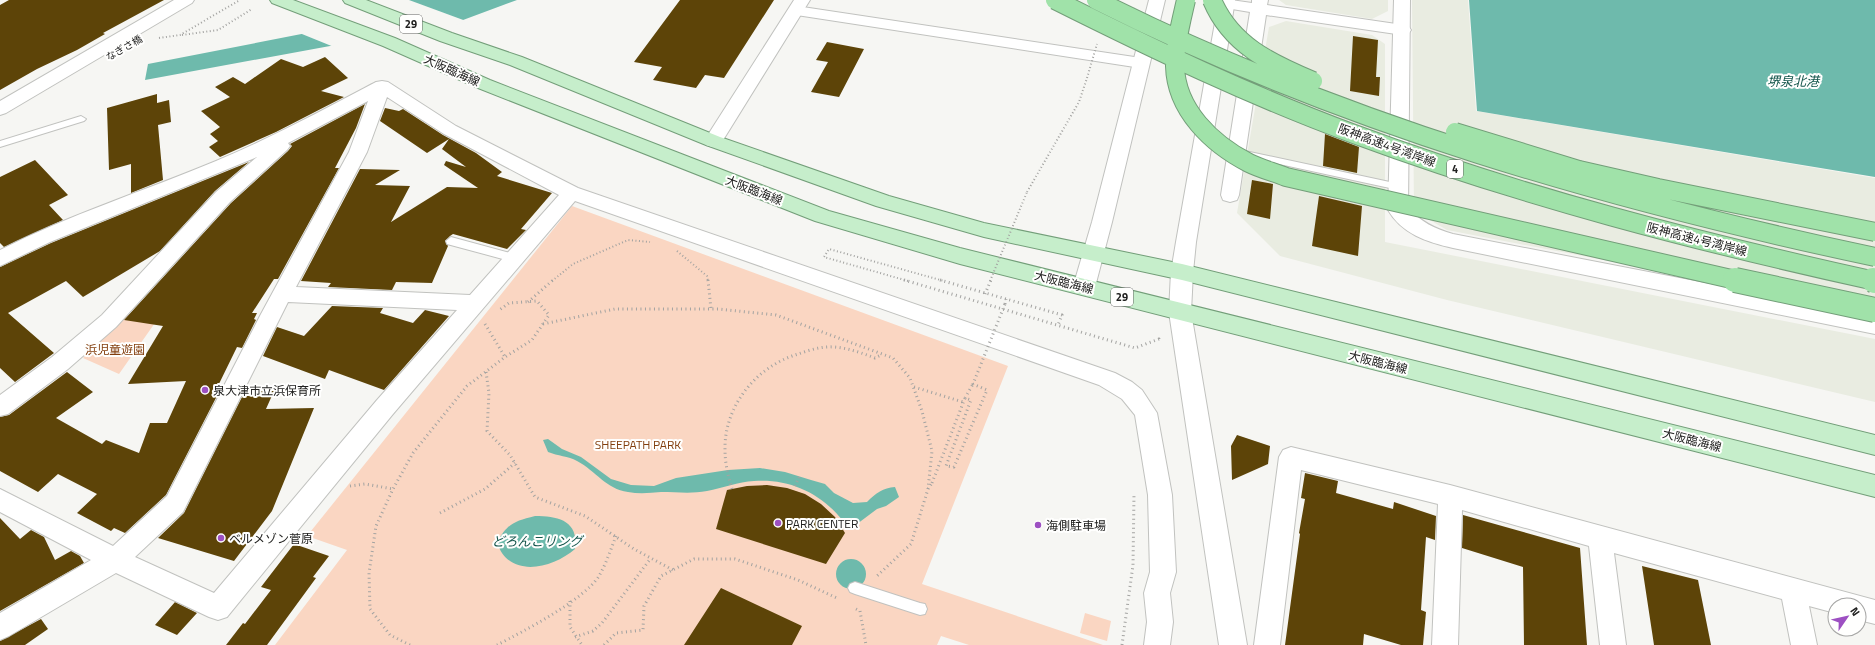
<svg xmlns="http://www.w3.org/2000/svg" width="1875" height="645" font-family="'Titillium Web','Noto Sans JP',sans-serif">
<style>
.built{fill:#e9ece1}
.green{fill:#fad6c2}
.water{fill:#6ebaac}
.pier{fill:#f6f6f3}
.building{fill:#5d4408}
.lines{fill:none;stroke-linecap:round;stroke-linejoin:round}
.service-casing{stroke:#c1c2bf;stroke-width:2}
.minor-casing{stroke:#c1c2bf;stroke-width:2}
.tertiary-casing{stroke:#c1c2bf;stroke-width:2}
.primary-casing{stroke:#739e79;stroke-width:2}
.path-far1{stroke:#a3a3a1;stroke-width:2;stroke-dasharray:1 2.5;stroke-linecap:butt}
.path{stroke:#a3a3a1;stroke-width:3;stroke-dasharray:1 3.5;stroke-linecap:butt}
.service{fill:#fff;fill-rule:evenodd}
.minor{fill:#fff;fill-rule:evenodd}
.tertiary{fill:#fff;fill-rule:evenodd}
.primary{fill:#c6eecb;fill-rule:evenodd}
.motorway-bridge-far1-casing{stroke:#739e79;stroke-width:20;stroke-linecap:butt}
.motorway-bridge-casing{stroke:#739e79;stroke-width:26;stroke-linecap:butt}
.path-bridge-far1{stroke:#a3a3a1;stroke-width:2;stroke-dasharray:1 2.5;stroke-linecap:butt}
.path-bridge{stroke:#a3a3a1;stroke-width:3;stroke-dasharray:1 3.5;stroke-linecap:butt}
.motorway-bridge-far1{stroke:#a0e2a9;stroke-width:18}
.motorway-bridge{stroke:#a0e2a9;stroke-width:24}
.poi-dot{fill:#9d50c2;stroke:#fffffe;stroke-width:1.5}
.labels{text-anchor:middle;dominant-baseline:central;stroke-width:4;stroke-linejoin:round;paint-order:stroke}
.far-street-label{font-size:10px;fill:#20201f;stroke:#fffffe}
.shield{fill:#fffffe;stroke:#636362;stroke-width:1}
.shield-label{font-size:11px;font-weight:bold;fill:#20201f}
.street-label{font-size:12px;fill:#20201f;stroke:#fffffe}
.park-label{font-size:12px;fill:#823e0d;stroke:#fffffe}
.poi-label{font-size:12px;fill:#20201f;stroke:#fffffe;text-anchor:start}
.water-label{font-size:13px;font-style:italic;fill:#14554b;stroke:#fffffe}
</style>
<rect width="100%" height="100%" fill="#f6f6f3"/>
<!-- built -->
<path class="built" d="M 1279,0 L 1388,0 L 1388,11 L 1372,19 L 1286,5 Z
M 1412,0 L 1468,0 L 1476,111 L 1875,178 L 1875,312 L 1447,230 L 1414,211 Z
M 1286,21 L 1372,35 L 1385,44 L 1385,242 L 1875,339 L 1875,402 L 1447,300 L 1280,256 L 1237,213 L 1269,27 Z"/>
<!-- green -->
<path class="green" d="M 572,206 L 1008,366 L 922,584 L 1103,645 L 969,645 L 941,636 L 937,645 L 275,645 L 347,550 L 307,536 Z
M 125,314 L 157,320 L 119,374 L 83,358 Z
M 1085,613 L 1111,621 L 1107,641 L 1080,633 Z"/>
<!-- water -->
<path class="water" d="M 398,0 L 517,0 L 455,23 L 145,80 L 148,64 L 363,22 Z
M 1469,0 L 1875,0 L 1875,177 L 1477,111 Z
M 548,439 L 562,449 L 581,457 L 611,479 L 631,485 L 654,486 L 676,478 L 728,470 L 760,468 L 785,472 L 811,480 L 825,484 L 834,493 L 853,503 L 867,502 C 876,493 883,488 895,487 L 899,497 L 886,506 L 877,509 L 849,530 C 829,497 793,478 754,481 C 738,482 723,488 707,491 C 691,494 677,492 661,492 C 650,493 639,494 628,492 C 606,489 596,471 577,461 C 568,456 558,456 548,452 L 543,440 Z
M 535,516 C 559,516 579,521 575,549 C 552,569 508,579 497,542 C 508,523 515,521 535,516 Z
M836 574a15 15 0 1 1 30 0a15 15 0 1 1-30 0Z"/>
<!-- pier -->
<path class="pier" d="M 394,0 L 409,0 L 466,21 L 456,25 L 334,47 L 297,32 L 362,20 Z"/>
<!-- building -->
<path class="building" d="M 9,0 L 164,0 L 103,33 L 105,34 L 77,50 L 37,69 L 0,90 L 0,5 Z
M 680,0 L 774,0 L 724,78 L 705,75 L 696,88 L 653,80 L 662,67 L 634,62 Z
M 1353,36 L 1378,40 L 1376,77 L 1380,77 L 1379,96 L 1350,91 Z
M 827,42 L 864,49 L 839,97 L 811,92 L 828,62 L 816,60 Z
M 325,57 L 348,78 L 321,91 L 344,97 L 276,132 L 220,157 L 209,147 L 218,141 L 210,134 L 220,127 L 201,111 L 230,97 L 215,87 L 233,77 L 245,84 L 281,59 L 303,67 Z
M 157,94 L 157,103 L 169,100 L 171,122 L 158,125 L 163,180 L 131,193 L 131,164 L 109,170 L 107,108 Z
M 365,104 L 356,128 L 335,168 L 339,168 L 278,279 L 274,279 L 252,313 L 257,313 L 254,319 L 256,320 L 242,348 L 237,347 L 215,392 L 219,392 L 166,495 L 125,533 L 114,528 L 111,531 L 77,513 L 97,494 L 58,474 L 38,492 L 0,471 L 0,417 L 9,415 L 67,372 L 93,392 L 56,418 L 102,444 L 106,440 L 139,453 L 150,423 L 167,423 L 186,381 L 128,384 L 163,326 L 124,320 L 231,203 L 288,151 L 292,146 L 290,144 Z
M 385,108 L 399,111 L 403,109 L 443,135 L 476,153 L 502,172 L 497,176 L 552,193 L 521,229 L 526,230 L 507,249 L 453,234 L 450,236 L 445,241 L 448,246 L 432,283 L 396,282 L 392,290 L 328,287 L 331,283 L 301,281 L 360,169 L 400,170 L 375,185 L 410,186 L 391,222 L 447,187 L 478,188 L 444,165 L 446,161 L 466,167 L 442,149 L 449,139 L 427,153 L 380,121 Z
M 1325,134 L 1359,147 L 1357,173 L 1323,166 Z
M 35,160 L 68,195 L 49,205 L 63,220 L 4,247 L 0,243 L 0,177 Z
M 249,162 L 215,191 L 160,251 L 83,297 L 66,281 L 8,313 L 54,353 L 15,382 L 0,368 L 0,267 L 51,243 Z
M 1252,180 L 1273,184 L 1270,219 L 1247,214 Z
M 1319,196 L 1362,206 L 1358,256 L 1312,246 Z
M 332,306 L 383,308 L 380,313 L 413,323 L 425,310 L 449,316 L 384,390 L 329,370 L 325,379 L 263,356 L 277,327 L 304,336 Z
M 245,391 L 274,391 L 266,409 L 314,408 L 272,511 L 234,561 L 158,538 L 184,513 Z
M 1237,435 L 1270,446 L 1268,464 L 1232,480 L 1231,446 Z
M 1305,473 L 1338,481 L 1336,493 L 1393,509 L 1394,502 L 1436,516 L 1435,540 L 1426,537 L 1421,610 L 1426,612 L 1423,645 L 1401,645 L 1364,634 L 1363,645 L 1285,645 L 1300,534 L 1299,533 L 1305,499 L 1301,498 Z
M 767,485 L 787,488 L 805,494 L 821,504 L 835,517 L 845,533 L 826,564 L 716,529 L 727,490 L 747,486 Z
M 1463,515 L 1580,548 L 1587,645 L 1524,645 L 1523,567 L 1462,548 Z
M 0,518 L 20,539 L 31,530 L 44,537 L 55,560 L 71,551 L 80,556 L 84,563 L 0,611 Z
M 294,544 L 329,556 L 313,577 L 316,578 L 267,645 L 226,645 L 243,623 L 245,624 L 271,590 L 261,587 Z
M 1642,566 L 1698,580 L 1711,645 L 1654,645 Z
M 721,588 L 802,626 L 792,645 L 684,645 Z
M 175,602 L 197,613 L 177,635 L 155,625 Z
M 41,619 L 48,629 L 25,645 L 0,645 L 0,641 Z"/>
<g class="lines">
<!-- service casing -->
<g class="service-casing">
<path id="service" d="M 81,116 L 86,119 L 84,121 L 0,147 L 0,141 Z
M 1245,151 L 1399,184 L 1404,187 L 1399,190 L 1242,156 L 1240,154 L 1242,152 Z
M 451,237 L 514,254 L 519,258 L 514,262 L 447,244 L 446,241 Z
M 855,582 L 920,603 L 925,604 L 927,609 L 925,614 L 920,615 L 855,594 L 850,592 L 848,588 L 850,584 Z"/>
</g>
<!-- minor casing -->
<g class="minor-casing">
<path id="minor" d="M 1231,0 L 1252,3 L 1252,0 L 1268,0 L 1267,5 L 1403,25 L 1409,27 L 1411,30 L 1409,33 L 1403,35 L 1266,15 L 1239,195 L 1237,200 L 1230,202 L 1223,200 L 1221,195 L 1250,12 L 1220,7 L 1218,4 L 1220,1 Z
M 796,6 L 1141,58 L 1147,59 L 1149,63 L 1147,67 L 1141,68 L 790,14 L 788,11 L 790,8 Z
M 382,81 L 388,82 L 456,126 L 578,188 L 1115,373 L 1132,382 L 1142,390 L 1157,413 L 1172,495 L 1176,572 L 1170,593 L 1173,622 L 1170,645 L 1144,645 L 1147,622 L 1144,593 L 1150,572 L 1148,495 L 1135,415 L 1122,399 L 1099,385 L 575,201 L 393,414 L 227,617 L 218,620 L 209,617 L 116,573 L 9,636 L 0,640 L 0,613 L 91,560 L 0,512 L 0,489 L 113,546 L 167,496 L 261,314 L 349,152 L 368,101 L 288,143 L 290,146 L 287,150 L 230,202 L 116,327 L 68,369 L 8,414 L 0,416 L 0,395 L 52,357 L 102,315 L 216,192 L 257,157 L 50,242 L 0,266 L 0,250 C 69,215 144,191 216,161 C 271,138 323,110 376,82 ZM 387,97 L 444,134 L 559,195 L 470,295 L 296,287 L 367,152 ZM 288,302 L 457,310 L 377,400 L 214,593 L 135,557 L 183,512 Z
M 1291,447 L 1450,485 L 1875,600 L 1875,624 L 1859,620 L 1859,605 L 1835,605 L 1835,613 L 1809,606 L 1817,645 L 1791,645 L 1782,599 L 1614,553 L 1626,645 L 1600,645 L 1589,546 L 1462,510 L 1458,645 L 1432,645 L 1438,504 L 1301,470 L 1280,645 L 1254,645 L 1279,457 L 1283,450 Z"/>
</g>
<!-- tertiary casing -->
<g class="tertiary-casing">
<path id="tertiary" d="M 174,0 L 194,0 L 192,3 L 6,113 L 0,115 L 0,101 Z
M 794,0 L 810,0 L 720,145 L 713,147 L 706,145 L 704,141 Z
M 1149,0 L 1165,0 L 1112,222 L 1095,287 L 1092,293 L 1084,295 L 1076,293 L 1073,287 L 1092,222 Z
M 1219,0 L 1235,0 L 1196,242 L 1193,272 L 1191,312 L 1247,645 L 1219,645 L 1169,312 L 1171,272 L 1176,242 Z
M 1394,0 L 1410,0 L 1408,208 C 1421,222 1435,229 1453,234 L 1875,316 L 1875,334 L 1453,248 C 1427,242 1402,234 1388,210 Z"/>
</g>
<!-- primary casing -->
<g class="primary-casing">
<path id="primary" d="M 270,0 L 293,0 L 395,38 L 490,80 L 829,211 L 960,248 L 1875,475 L 1875,497 L 960,264 L 815,221 L 478,88 L 383,46 L 272,3 Z
M 343,0 L 366,0 L 452,33 L 522,57 L 720,137 L 889,196 L 984,223 L 1182,264 L 1875,435 L 1875,455 L 1182,280 L 984,237 L 876,206 L 706,145 L 510,65 L 440,41 L 345,3 Z"/>
</g>
<!-- path-far1 -->
<path class="path-far1" d="M 182,35 L 218,30 L 252,9
M 159,38 L 180,35 L 240,0
M 1027,192 L 1079,102 L 1087,78
M 677,251 L 707,276 L 708,281
M 552,281 L 573,264 L 628,240 L 650,242
M 908,281 L 824,257 L 829,249 L 944,281"/>
<!-- path -->
<path class="path" d="M 708,280 L 711,309
M 904,280 L 1135,348 L 1159,339 L 1159,342
M 940,280 L 1062,315 L 1058,325
M 528,302 L 553,280
M 1005,304 L 1006,299
M 485,324 L 505,357
M 543,324 L 615,309 L 718,309 L 776,315 L 893,358 L 910,378 L 922,411 L 932,451 L 928,489 L 911,544 L 877,576
M 486,372 L 489,393 L 487,431 L 510,455 L 535,497 L 585,516 L 634,549 L 673,570
M 914,387 L 963,402
M 965,398 L 973,384
M 350,486 L 365,484 L 393,489
M 795,486 L 799,477
M 732,489 C 728,476 725,463 725,450 C 724,407 755,368 795,355 C 807,351 820,346 834,347 C 848,348 862,353 875,358 L 881,355
M 928,489 L 932,483
M 440,513 L 485,489 L 515,463
M 570,601 L 570,627 L 582,645
M 856,609 L 860,611 L 866,645
M 575,637 L 593,631 L 602,623 L 651,558
M 410,645 L 390,635 L 370,609 L 369,573 L 376,526 L 393,489 L 413,453 L 467,386 L 505,357 L 532,340 L 549,315 L 537,301 L 509,303 L 498,311
M 497,645 C 524,631 584,600 599,576 C 606,564 611,549 616,536
M 604,645 L 616,633 L 643,630 L 644,606 L 661,576 L 694,559 L 735,559 L 798,580 L 839,599
M 1122,645 L 1133,565 L 1134,494"/>
<!-- service -->
<use href="#service" class="service"/>
<!-- minor -->
<use href="#minor" class="minor"/>
<!-- tertiary -->
<use href="#tertiary" class="tertiary"/>
<!-- primary -->
<use href="#primary" class="primary"/>
<!-- motorway-bridge-far1 casing -->
<g class="motorway-bridge-far1-casing">
<path id="motorway-bridge-far1" d="M 1055,0 C 1153,49 1251,96 1354,134 C 1524,197 1698,242 1875,281
M 1096,0 C 1342,124 1607,200 1875,257
M 1186,0 C 1181,22 1175,44 1175,66 C 1176,110 1212,144 1249,163 C 1261,169 1274,172 1286,177 L 1740,281
M 1212,0 C 1231,45 1270,63 1313,81
M 1455,132 L 1579,170 L 1658,188 L 1875,232"/>
</g>
<!-- motorway-bridge casing -->
<g class="motorway-bridge-casing">
<path id="motorway-bridge" d="M 1735,280 L 1875,310
M 1873,280 L 1875,281"/>
</g>
<!-- path-bridge-far1 -->
<path class="path-bridge-far1" d="M 1087,78 L 1097,44
M 990,281 L 1027,192"/>
<!-- path-bridge -->
<path class="path-bridge" d="M 985,294 L 991,280
M 932,483 L 965,398 L 971,400 L 946,466 L 954,467 L 987,390 L 973,384 L 1005,304"/>
<!-- motorway-bridge-far1 -->
<use href="#motorway-bridge-far1" class="motorway-bridge-far1"/>
<!-- motorway-bridge -->
<use href="#motorway-bridge" class="motorway-bridge"/>
</g>
<!-- markers -->
<g class="poi-dot">
<circle cx="205" cy="390" r="4"/>
<circle cx="778" cy="523" r="4"/>
<circle cx="1038" cy="525" r="4"/>
<circle cx="221" cy="538" r="4"/>
</g>
<g class="labels">
<!-- far-street labels -->
<g class="far-street-label">
<text transform="translate(124 48) rotate(-30)">なぎさ橋</text>
</g>
<!-- shield labels -->
<g class="shield">
<rect x="400" y="15" width="22" height="18" rx="3"/>
<rect x="1447" y="160" width="16" height="18" rx="3"/>
<rect x="1111" y="288" width="22" height="18" rx="3"/>
</g>
<g class="shield-label">
<text x="411" y="24">29</text>
<text x="1455" y="169">4</text>
<text x="1122" y="297">29</text>
</g>
<!-- street labels -->
<g class="street-label">
<text transform="translate(452 70) rotate(24)">大阪臨海線</text>
<text transform="translate(1387 145) rotate(20)">阪神高速4号湾岸線</text>
<text transform="translate(754 190) rotate(21)">大阪臨海線</text>
<text transform="translate(1697 239) rotate(14)">阪神高速4号湾岸線</text>
<text transform="translate(1064 282) rotate(14)">大阪臨海線</text>
<text transform="translate(1378 362) rotate(14)">大阪臨海線</text>
<text transform="translate(1692 440) rotate(14)">大阪臨海線</text>
</g>
<!-- park labels -->
<g class="park-label">
<text x="115" y="349">浜児童遊園</text>
<text x="638" y="444">SHEEPATH PARK</text>
</g>
<!-- poi labels -->
<g class="poi-label">
<text x="213" y="390">泉大津市立浜保育所</text>
<text x="786" y="523">PARK CENTER</text>
<text x="1046" y="525">海側駐車場</text>
<text x="229" y="538">ベルメゾン菅原</text>
</g>
<!-- water labels -->
<g class="water-label">
<text x="1793" y="81">堺泉北港</text>
<text x="537" y="541">どろんこリング</text>
</g>
</g>
<!-- north arrow -->
<g transform="translate(1847 617) rotate(56)"><circle r="19" fill="#fffffe" stroke="#a6a6a5"/>
<path d="M0-3L7 15L0 10L-7 15Z" fill="#9d50c2"/>
<text y="-6" font-size="11" font-weight="bold" text-anchor="middle" fill="#20201f">N</text>
</g>
</svg>
